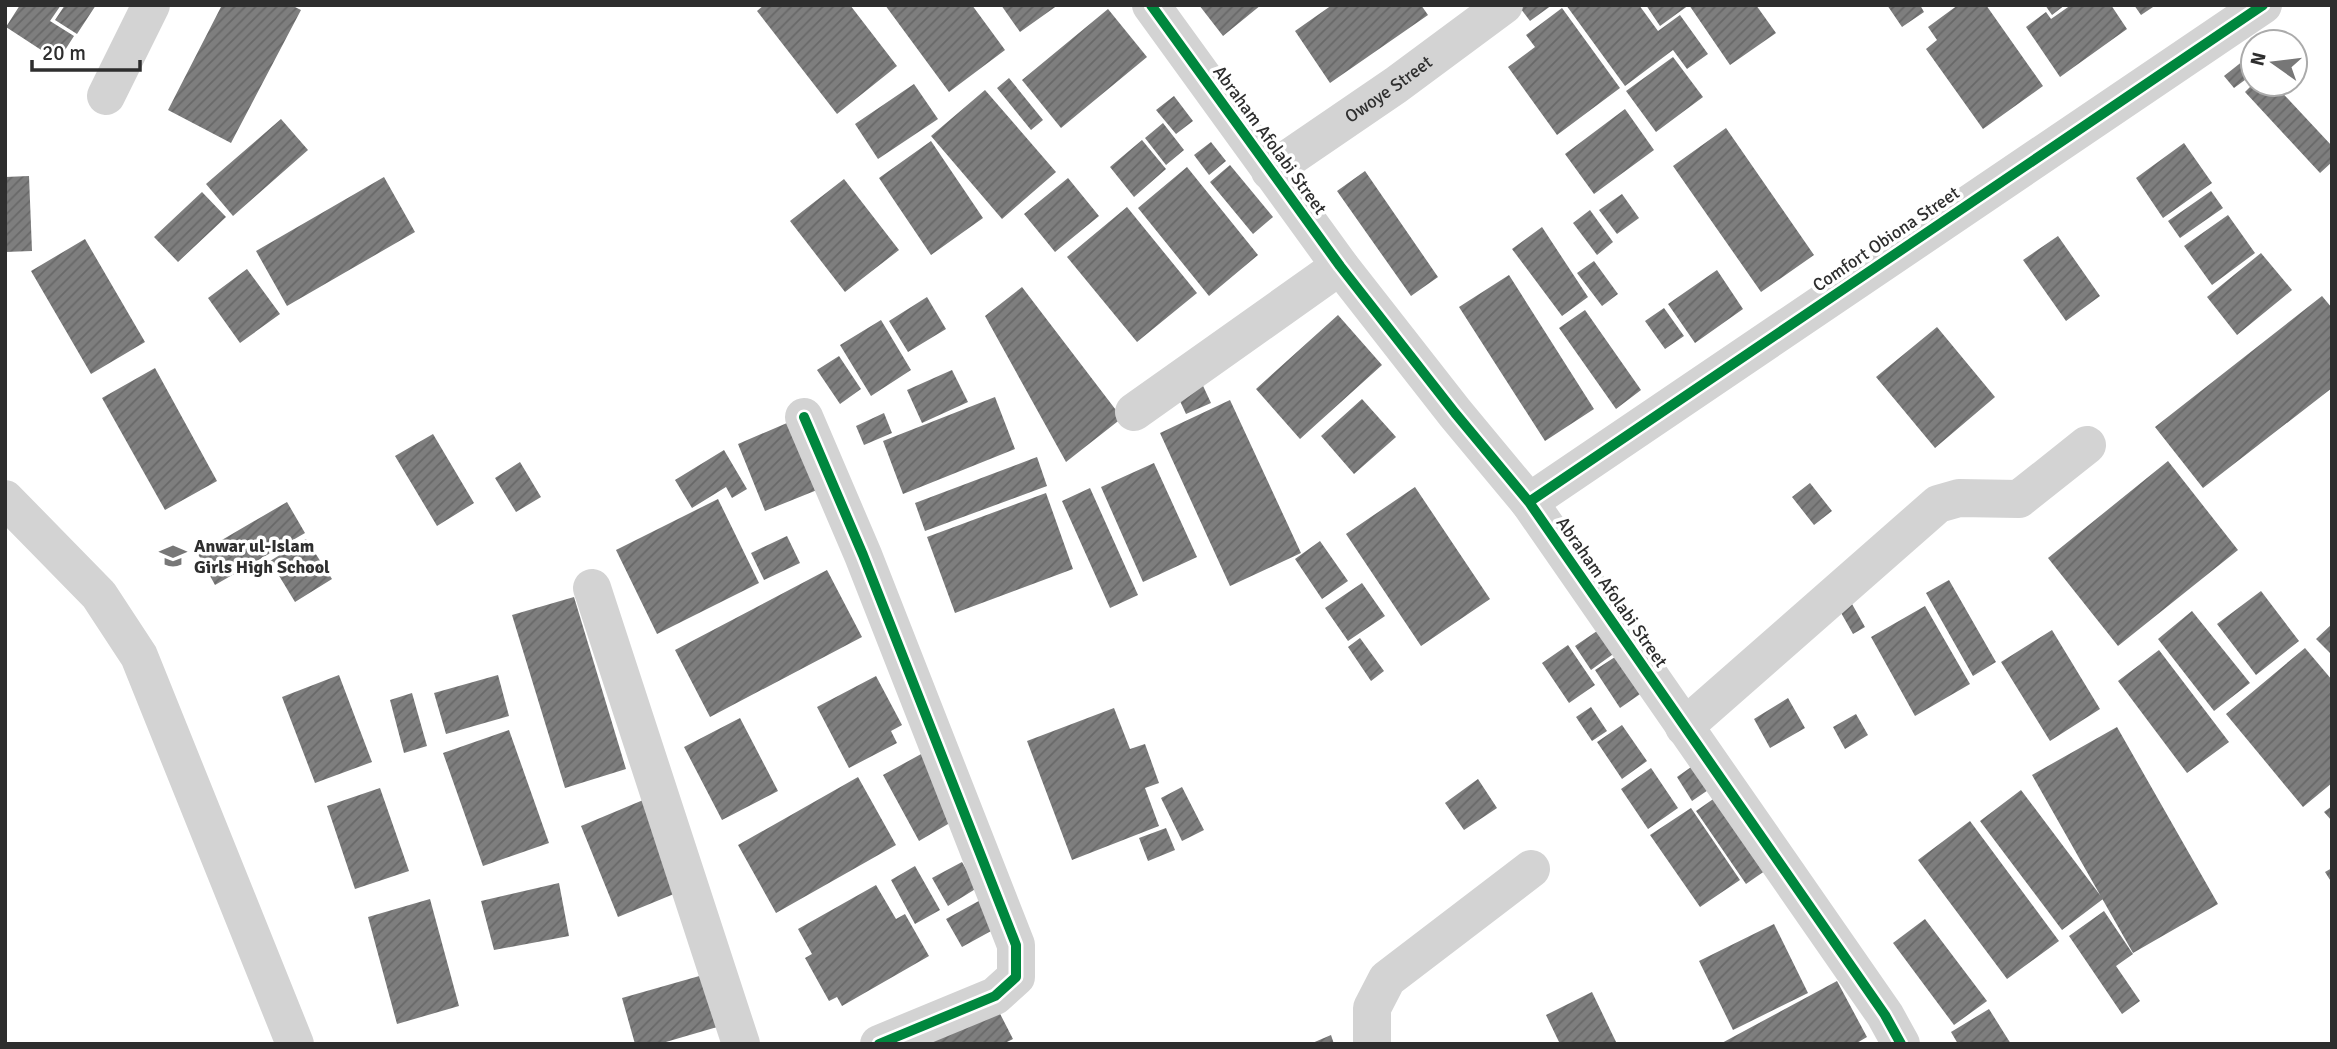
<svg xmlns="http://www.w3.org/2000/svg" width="2337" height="1049" font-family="Signika,sans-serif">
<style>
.building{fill:url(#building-hatch)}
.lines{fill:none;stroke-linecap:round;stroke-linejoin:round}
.minor{stroke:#d3d3d3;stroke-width:38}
.cycleway-casing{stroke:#fff;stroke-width:15}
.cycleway{stroke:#00873e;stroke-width:10}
.labels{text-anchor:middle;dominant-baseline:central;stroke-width:7;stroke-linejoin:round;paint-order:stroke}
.street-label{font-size:18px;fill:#2e2e2e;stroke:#fff}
.poi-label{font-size:18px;font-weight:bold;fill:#2e2e2e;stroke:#fff;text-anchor:start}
</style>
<defs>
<pattern id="building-hatch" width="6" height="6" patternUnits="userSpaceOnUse" patternTransform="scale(1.75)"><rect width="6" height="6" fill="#7e7e7e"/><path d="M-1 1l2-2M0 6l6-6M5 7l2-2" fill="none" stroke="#686868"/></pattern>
</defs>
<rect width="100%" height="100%" fill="#fff"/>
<!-- building -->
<path class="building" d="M 20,5 L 61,5 L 50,21 L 74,36 L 58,61 L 6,27 Z
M 65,5 L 96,5 L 77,34 L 55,20 Z
M 222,5 L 291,5 L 301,10 L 231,143 L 168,110 Z
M 764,5 L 850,5 L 897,66 L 837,114 L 757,11 Z
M 885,5 L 972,5 L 1005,50 L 949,92 Z
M 1001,5 L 1058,5 L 1020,32 Z
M 1199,5 L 1261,5 L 1223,36 Z
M 1332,5 L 1421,5 L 1428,15 L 1330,83 L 1295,31 Z
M 1518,5 L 1552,5 L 1530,21 Z
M 1566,5 L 1639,5 L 1658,31 L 1680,15 L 1708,54 L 1687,69 L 1673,50 L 1625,86 Z
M 1646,5 L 1689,5 L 1660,26 Z
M 1689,5 L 1756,5 L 1776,33 L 1730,65 Z
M 1887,5 L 1920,5 L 1924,12 L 1902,27 Z
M 1958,5 L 1986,5 L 2043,86 L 1983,129 L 1926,49 L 1937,40 L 1928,27 Z
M 2045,5 L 2065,5 L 2052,15 Z
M 2071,5 L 2111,5 L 2127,29 L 2060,77 L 2026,27 L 2046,12 L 2051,19 Z
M 2134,5 L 2156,5 L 2141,15 Z
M 1562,8 L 1620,88 L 1557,135 L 1508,67 L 1535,47 L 1526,35 Z
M 1108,9 L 1147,57 L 1061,128 L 1022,80 Z
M 2253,53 L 2253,74 L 2234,88 L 2224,76 Z
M 1673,57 L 1703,97 L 1656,132 L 1626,91 Z
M 1009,78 L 1043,120 L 1031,130 L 997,88 Z
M 914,84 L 938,119 L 878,159 L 855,124 Z
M 2253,84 L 2274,84 L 2332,146 L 2332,162 L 2320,173 L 2245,92 Z
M 985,90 L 1056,172 L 1002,219 L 931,136 Z
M 1174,96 L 1193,121 L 1176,134 L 1156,110 Z
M 1625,109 L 1654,150 L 1594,194 L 1565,154 Z
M 281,119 L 308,150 L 233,216 L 206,184 Z
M 1163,123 L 1184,150 L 1166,165 L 1145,138 Z
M 1726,128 L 1814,255 L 1761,292 L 1673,166 Z
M 1142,140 L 1166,169 L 1134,197 L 1110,167 Z
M 931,141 L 983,218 L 931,255 L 879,178 Z
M 1211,142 L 1226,161 L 1209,175 L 1194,155 Z
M 2184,143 L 2212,183 L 2163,218 L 2136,178 Z
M 1230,165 L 1273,217 L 1253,234 L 1210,182 Z
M 1187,167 L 1258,255 L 1209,296 L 1138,208 Z
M 1365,171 L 1438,277 L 1411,296 L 1337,191 Z
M 29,176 L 32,251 L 5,252 L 5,177 Z
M 384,177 L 415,232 L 287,306 L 256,251 Z
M 1068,178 L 1099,216 L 1055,252 L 1024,214 Z
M 844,179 L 899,250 L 845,292 L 790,221 Z
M 2211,191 L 2223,208 L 2180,238 L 2168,221 Z
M 202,192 L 226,217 L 178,262 L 154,237 Z
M 1622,194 L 1639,218 L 1617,234 L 1599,210 Z
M 1127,207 L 1197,293 L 1137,342 L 1067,257 Z
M 1590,210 L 1613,242 L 1597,255 L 1573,223 Z
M 2228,215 L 2255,253 L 2212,285 L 2184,246 Z
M 1542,227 L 1588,297 L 1562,316 L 1512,249 Z
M 2058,236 L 2100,296 L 2066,321 L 2023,260 Z
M 85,239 L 145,342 L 91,374 L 31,271 Z
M 2261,253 L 2292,290 L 2237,335 L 2207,297 Z
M 1594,261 L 1618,294 L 1602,306 L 1577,273 Z
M 247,269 L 280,314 L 240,343 L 208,298 Z
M 1717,270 L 1743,309 L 1695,343 L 1668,304 Z
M 1509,275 L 1594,409 L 1545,441 L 1459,307 Z
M 1022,287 L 1122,418 L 1066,462 L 985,316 Z
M 2322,296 L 2332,308 L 2332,388 L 2203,488 L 2155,427 Z
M 927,297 L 946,329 L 908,352 L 889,321 Z
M 1664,308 L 1684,336 L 1665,349 L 1645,321 Z
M 1585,310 L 1641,390 L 1616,409 L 1559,328 Z
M 1338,315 L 1382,365 L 1300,439 L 1256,389 Z
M 881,320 L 911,370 L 871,396 L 840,345 Z
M 1937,327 L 1995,397 L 1935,448 L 1876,377 Z
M 839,356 L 861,389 L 840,404 L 817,370 Z
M 155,368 L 217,481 L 165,510 L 102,398 Z
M 952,370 L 968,402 L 922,423 L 907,390 Z
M 1198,375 L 1211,403 L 1186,414 L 1173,386 Z
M 995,397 L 1015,449 L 903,494 L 883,441 Z
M 1362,399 L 1396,437 L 1354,474 L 1321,436 Z
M 1230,400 L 1301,553 L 1230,586 L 1160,433 Z
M 884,413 L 892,433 L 864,445 L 856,426 Z
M 794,420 L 822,488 L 765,511 L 738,444 Z
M 433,434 L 474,503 L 437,526 L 395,456 Z
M 724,450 L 747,489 L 732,498 L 726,487 L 692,508 L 675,480 Z
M 1037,457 L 1047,486 L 925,531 L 915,503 Z
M 2168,461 L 2238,550 L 2118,646 L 2048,558 Z
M 520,462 L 541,497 L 516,512 L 495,478 Z
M 1154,463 L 1197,557 L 1143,582 L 1101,487 Z
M 1810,483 L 1832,511 L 1814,525 L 1792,497 Z
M 1415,487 L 1490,599 L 1421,646 L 1346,534 Z
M 1090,488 L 1138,595 L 1110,608 L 1062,501 Z
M 1046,493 L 1073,569 L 955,613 L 927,537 Z
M 718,499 L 759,583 L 657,634 L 616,550 Z
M 287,502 L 305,533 L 215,585 L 198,554 Z
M 787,536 L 800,563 L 764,580 L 751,553 Z
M 306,539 L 332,579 L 295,602 L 270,561 Z
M 1320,541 L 1348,581 L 1322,599 L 1295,559 Z
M 827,570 L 862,637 L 710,717 L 675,650 Z
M 1949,580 L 1996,662 L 1973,676 L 1926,593 Z
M 1362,583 L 1385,616 L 1348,641 L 1325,608 Z
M 2261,591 L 2299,641 L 2256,675 L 2217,624 Z
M 574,597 L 626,769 L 565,788 L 512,615 Z
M 1852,604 L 1865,627 L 1853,634 L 1840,611 Z
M 1925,606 L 1970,684 L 1915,716 L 1871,637 Z
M 2192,611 L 2250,683 L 2214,711 L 2158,639 Z
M 2332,624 L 2332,655 L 2316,639 Z
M 1600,629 L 1616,652 L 1591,670 L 1575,646 Z
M 2052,630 L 2100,709 L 2050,741 L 2001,662 Z
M 1360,638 L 1384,671 L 1371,681 L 1348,647 Z
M 1568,645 L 1595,685 L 1569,703 L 1542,663 Z
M 2305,648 L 2332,680 L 2332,783 L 2303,807 L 2226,714 Z
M 2159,650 L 2229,742 L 2187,773 L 2118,681 Z
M 1618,655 L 1643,692 L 1620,708 L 1595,670 Z
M 339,675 L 372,762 L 315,783 L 282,697 Z
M 498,675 L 509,716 L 446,734 L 434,693 Z
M 876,676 L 902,725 L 891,731 L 897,743 L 849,768 L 817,707 Z
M 412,693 L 427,746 L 404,753 L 390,700 Z
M 1788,698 L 1805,728 L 1770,748 L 1754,719 Z
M 1591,707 L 1607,731 L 1592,741 L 1576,717 Z
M 1114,708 L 1130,749 L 1145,744 L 1159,783 L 1145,788 L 1159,826 L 1072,860 L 1027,741 Z
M 1856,714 L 1868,735 L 1845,749 L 1833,727 Z
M 740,718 L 778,791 L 722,820 L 684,747 Z
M 1622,725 L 1647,761 L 1622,779 L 1597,742 Z
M 2117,727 L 2218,904 L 2133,953 L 2032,775 Z
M 509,730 L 549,843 L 483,866 L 443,753 Z
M 923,753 L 960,817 L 919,841 L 883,775 Z
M 1701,760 L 1717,784 L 1692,801 L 1677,777 Z
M 1651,768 L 1678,808 L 1648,829 L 1621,789 Z
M 858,777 L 896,845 L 776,913 L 738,845 Z
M 1478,779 L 1497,808 L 1464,830 L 1445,803 Z
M 1182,787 L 1204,830 L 1182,841 L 1161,798 Z
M 380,788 L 409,871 L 355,889 L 327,806 Z
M 2021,790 L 2103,899 L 2062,930 L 1980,821 Z
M 1719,795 L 1769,868 L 1746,884 L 1696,811 Z
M 648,798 L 686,889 L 618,917 L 581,826 Z
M 2332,806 L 2332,821 L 2324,812 Z
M 1691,808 L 1740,880 L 1700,907 L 1650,835 Z
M 1970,821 L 2059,941 L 2007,979 L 1918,860 Z
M 1166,828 L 1175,850 L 1148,861 L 1139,838 Z
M 962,862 L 977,888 L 948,906 L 932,878 Z
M 915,866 L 940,910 L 915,924 L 891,880 Z
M 2332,868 L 2332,883 L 2325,872 Z
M 559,883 L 569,936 L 494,950 L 481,901 Z
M 876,885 L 896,919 L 905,914 L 929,956 L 842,1006 L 837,997 L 829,1001 L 805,958 L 812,954 L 798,929 Z
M 986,897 L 1002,925 L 962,947 L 946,919 Z
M 430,899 L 459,1006 L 397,1024 L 368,917 Z
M 2104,911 L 2133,954 L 2116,966 L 2140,1001 L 2122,1014 L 2069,936 Z
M 1925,919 L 1987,1001 L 1954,1025 L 1893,943 Z
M 1774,924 L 1808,993 L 1733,1030 L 1699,961 Z
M 710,973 L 724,1025 L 659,1044 L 635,1044 L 622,998 Z
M 1837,981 L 1867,1037 L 1855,1044 L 1720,1044 Z
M 1592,992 L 1617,1044 L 1560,1044 L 1546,1015 Z
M 994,1002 L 1013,1039 L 1003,1044 L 918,1044 Z
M 1989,1009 L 2011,1044 L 1958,1044 L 1951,1032 Z
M 1331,1035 L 1334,1044 L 1310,1044 Z"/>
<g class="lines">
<!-- minor -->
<g class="minor">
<path d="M 1151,5 L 1340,266 L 1455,413 L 1529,502 L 1885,1015 L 1901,1044"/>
<path d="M 106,96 L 151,5"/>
<path id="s1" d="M 1270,171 L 1396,85 L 1504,5"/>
<path d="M 1134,412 L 1340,266"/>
<path d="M 804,417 L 863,555 L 1016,945 L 1016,977 L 995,996 L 879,1044"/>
<path d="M 5,499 L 99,595 L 139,656 L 295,1044"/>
<path d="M 1529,502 L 2263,5"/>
<path d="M 592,588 L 741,1044"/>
<path d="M 1684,727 L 1938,504 L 1959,498 L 2019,499 L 2087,445"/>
<path d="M 1372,1044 L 1372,1008 L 1387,979 L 1531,869"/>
</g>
<!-- cycleway casing -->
<g class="cycleway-casing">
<path id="cycleway" d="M 1151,5 L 1340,266 L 1455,413 L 1529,502 L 1885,1015 L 1901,1044
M 804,417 L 863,555 L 1016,945 L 1016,977 L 995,996 L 879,1044
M 1529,502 L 2263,5"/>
</g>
<!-- cycleway -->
<use href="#cycleway" class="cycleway"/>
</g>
<!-- icons -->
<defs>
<g id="school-bare" transform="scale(2.1)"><path d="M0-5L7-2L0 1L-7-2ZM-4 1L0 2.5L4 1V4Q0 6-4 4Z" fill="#777" stroke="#fff" stroke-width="2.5" paint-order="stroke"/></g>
</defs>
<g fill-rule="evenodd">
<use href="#school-bare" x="173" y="556"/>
</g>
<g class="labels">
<!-- street labels -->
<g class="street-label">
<text stroke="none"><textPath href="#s1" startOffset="144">Owoye Street</textPath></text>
<text transform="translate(1270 140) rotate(54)">Abraham Afolabi Street</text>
<text transform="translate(1886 239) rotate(-34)">Comfort Obiona Street</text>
<text transform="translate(1612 592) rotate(55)">Abraham Afolabi Street</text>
</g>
<!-- poi labels -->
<g class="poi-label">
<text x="194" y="546">Anwar ul-Islam<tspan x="194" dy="21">Girls High School</tspan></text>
</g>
</g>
<!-- border -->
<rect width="2337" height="1049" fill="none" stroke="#2e2e2e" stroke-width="14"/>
<!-- north arrow -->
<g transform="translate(2274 63) rotate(284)"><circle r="33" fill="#ffffff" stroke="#ababab" stroke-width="2"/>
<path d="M0-5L12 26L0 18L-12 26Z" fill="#777777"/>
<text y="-10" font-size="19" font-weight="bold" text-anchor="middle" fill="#2e2e2e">N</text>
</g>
<!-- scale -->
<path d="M32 60v10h108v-10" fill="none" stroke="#2e2e2e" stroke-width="3.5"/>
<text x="42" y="60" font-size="21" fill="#2e2e2e" stroke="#ffffff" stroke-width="5" paint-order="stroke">20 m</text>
</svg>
